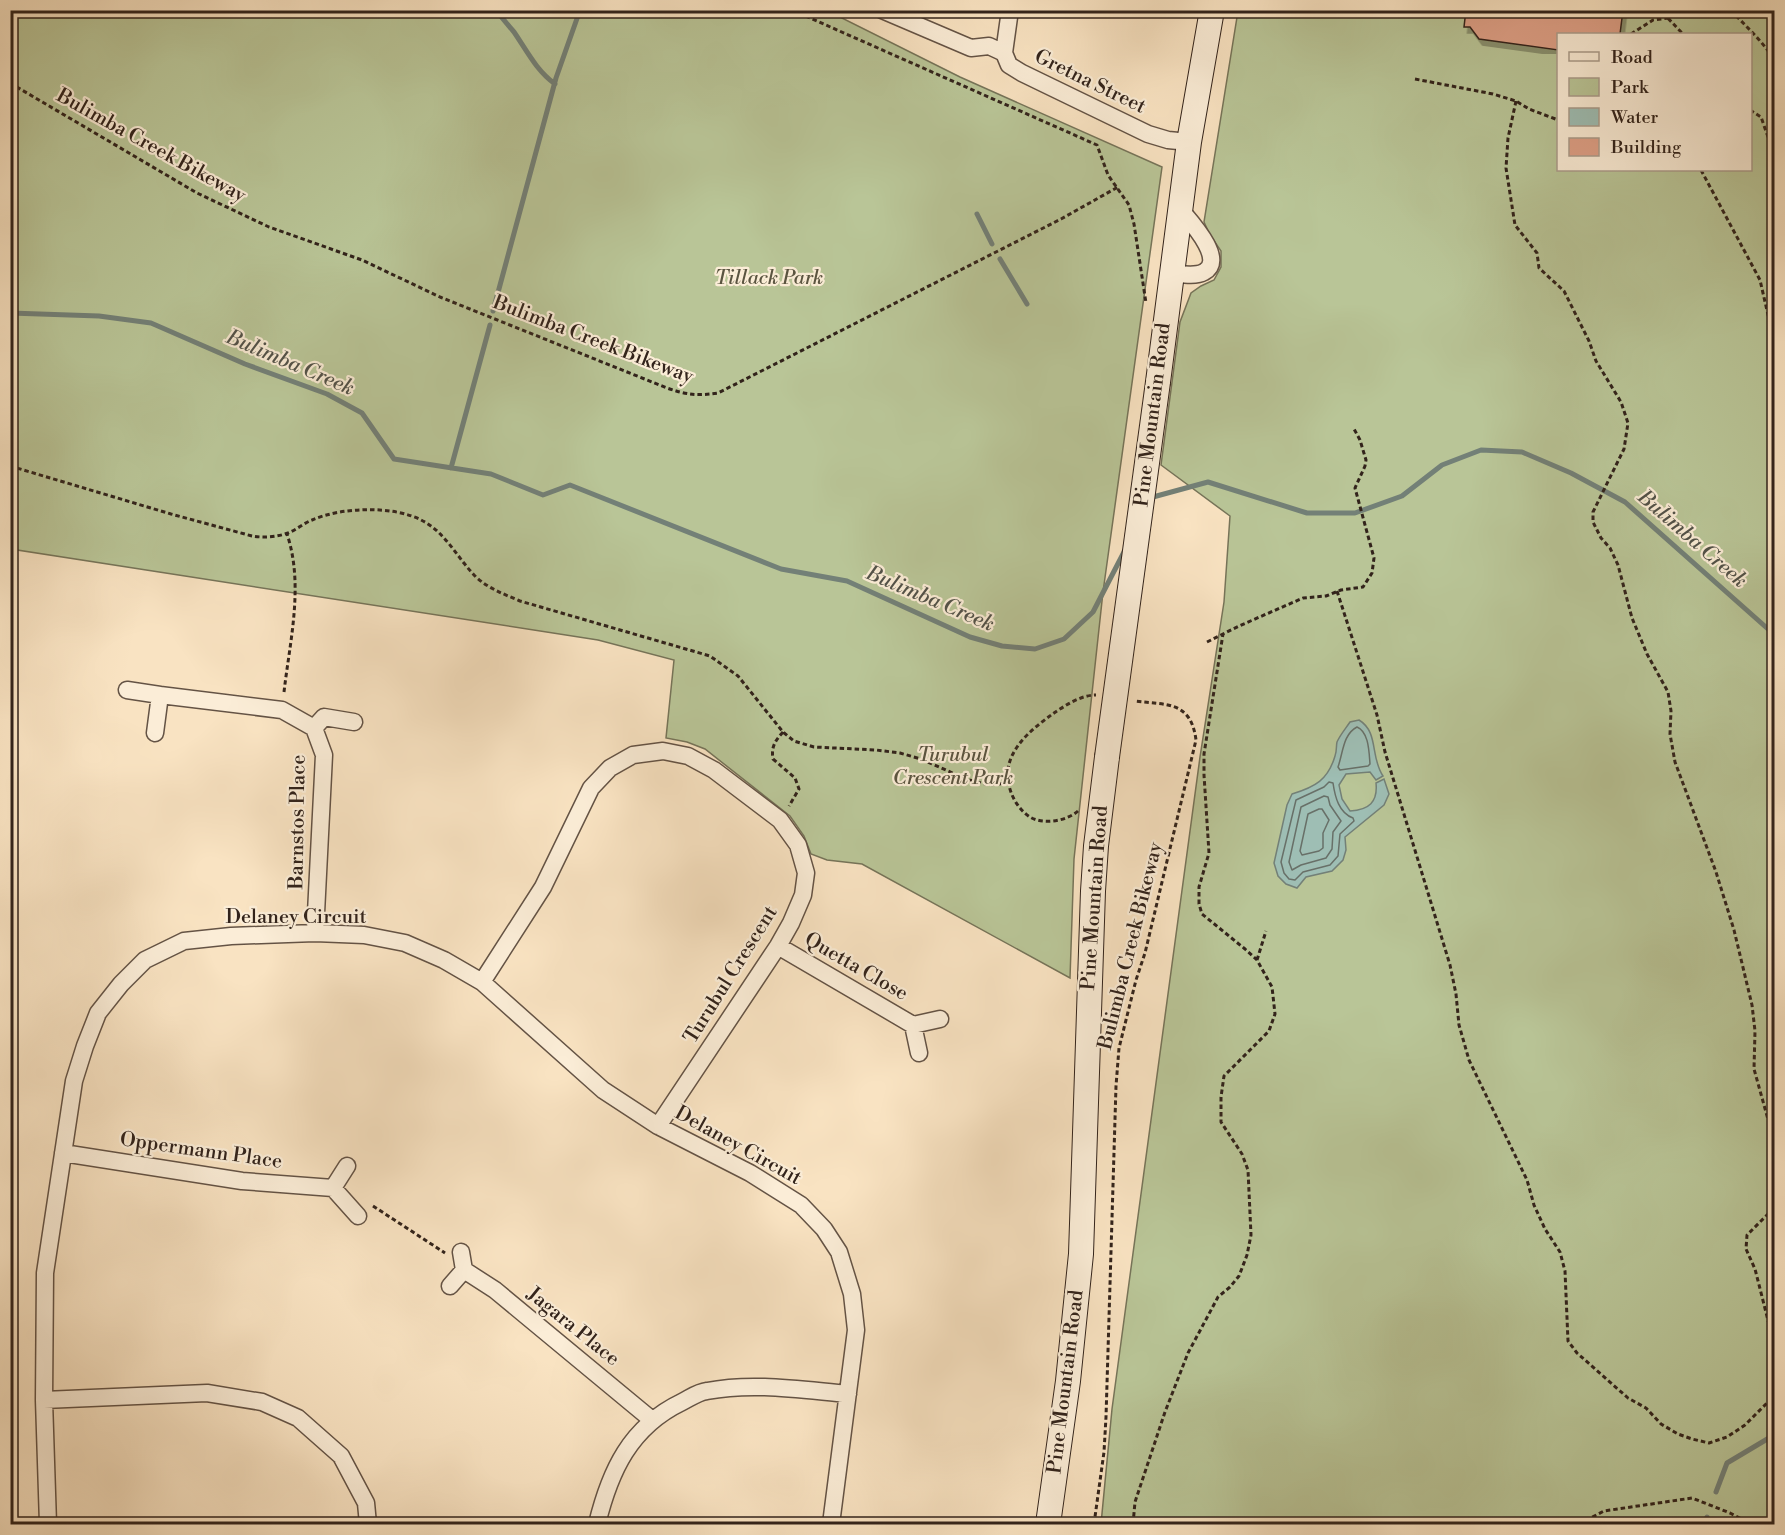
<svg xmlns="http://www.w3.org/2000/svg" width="1785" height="1535" font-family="'Libre Bodoni',serif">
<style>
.green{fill:#b9c597;stroke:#767459;stroke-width:1.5;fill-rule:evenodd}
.water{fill:#9ebeb4;stroke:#738077;stroke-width:1.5}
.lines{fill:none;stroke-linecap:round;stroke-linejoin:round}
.shore{stroke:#687068;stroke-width:1.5}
.stream{stroke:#738077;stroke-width:5}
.building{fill:#dea087;stroke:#32231b;stroke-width:1.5;filter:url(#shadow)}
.street-casing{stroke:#645345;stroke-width:19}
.secondary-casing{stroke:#32231b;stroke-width:26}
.path{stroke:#32231b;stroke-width:3;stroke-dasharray:4.5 3;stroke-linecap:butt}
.street{stroke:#fbedd7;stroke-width:16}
.secondary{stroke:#fbedd7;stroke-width:24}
.secondary-bridge-casing{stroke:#32231b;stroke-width:26;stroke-linecap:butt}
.secondary-bridge{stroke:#fbedd7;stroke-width:24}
.labels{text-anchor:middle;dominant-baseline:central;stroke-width:4.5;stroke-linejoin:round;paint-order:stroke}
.street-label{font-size:20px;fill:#32231b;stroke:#fbedd7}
.park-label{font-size:20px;font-style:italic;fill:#5a5440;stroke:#fbedd7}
.water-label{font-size:21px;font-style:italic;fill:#525249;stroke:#fbedd7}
</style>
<defs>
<filter id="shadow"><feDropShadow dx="3.5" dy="6" stdDeviation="0" flood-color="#0004"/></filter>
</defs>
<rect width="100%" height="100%" fill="#f9e3c2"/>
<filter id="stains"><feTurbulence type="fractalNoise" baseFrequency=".00333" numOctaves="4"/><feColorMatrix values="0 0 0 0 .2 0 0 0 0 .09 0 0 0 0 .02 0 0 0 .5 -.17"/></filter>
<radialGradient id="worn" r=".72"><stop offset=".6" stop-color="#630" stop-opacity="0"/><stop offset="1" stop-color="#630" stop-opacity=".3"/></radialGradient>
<!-- green -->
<path class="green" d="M 11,10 L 828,11 L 960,77 L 1162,167 L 1103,592 L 1074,859 L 1070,978 L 862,864 L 827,860 L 811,854 L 804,836 L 790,816 L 705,749 L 687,742 L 666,738 L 674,660 L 598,640 L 11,549 Z
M 1238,11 L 1774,11 L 1774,1524 L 1101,1524 L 1112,1409 L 1200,757 L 1224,602 L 1230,516 L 1161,465 L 1180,322 L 1191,293 L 1201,286 L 1214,280 L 1221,267 L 1221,251 L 1210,235 L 1204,222 ZM 1558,34 L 1750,34 L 1750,170 L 1558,170 Z"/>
<!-- water -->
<path class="water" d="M 1359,720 C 1379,732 1370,757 1383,776 L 1376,780 L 1370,772 L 1346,774 L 1339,785 L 1342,799 L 1350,811 C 1369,810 1378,802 1376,783 L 1384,779 L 1389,794 L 1384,805 L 1345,837 L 1346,850 L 1343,860 L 1332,871 L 1306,877 L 1297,888 L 1286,884 L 1278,876 L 1274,863 L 1287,805 L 1292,794 C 1315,787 1328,780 1335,756 C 1337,751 1336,746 1337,742 C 1340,735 1346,728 1350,722 Z"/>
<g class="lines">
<!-- shore -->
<path class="shore" d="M 1357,727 C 1369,732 1369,752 1370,764 L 1368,766 L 1340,770 L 1338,767 C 1343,753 1343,734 1357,727 Z
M 1329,782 L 1333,783 C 1335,797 1339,813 1353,818 L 1354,821 L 1340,834 L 1338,856 L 1330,865 L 1303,872 L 1295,880 L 1289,879 L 1284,873 L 1281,862 L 1296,800 L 1324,787 Z
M 1324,796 L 1328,797 L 1330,805 L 1341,821 L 1333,832 L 1332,849 L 1326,858 L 1301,865 L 1292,870 L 1289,862 L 1301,807 Z
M 1319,809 L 1322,809 L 1329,820 L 1323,833 L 1323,848 L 1319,851 L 1302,855 L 1300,851 L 1308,814 Z"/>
<!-- stream -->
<path class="stream" d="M 496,10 C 502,18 508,25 514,32 C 527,51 536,70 555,84
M 977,214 L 992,244
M 1000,259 L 1027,304
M 493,311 L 556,78 L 580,10
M 10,313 L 99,316 L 151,323 L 245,364 L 327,394 L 362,413 L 394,459 L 491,474 L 543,495 L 570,485 L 781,569 L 847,581 L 970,637 L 1002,646 L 1035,649 L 1064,639 L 1093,612 L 1125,550
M 451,468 L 490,325
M 1151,502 L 1153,497 L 1208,482 L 1307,513 L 1355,513 L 1402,496 L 1442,465 L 1481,450 L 1522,452 L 1571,473 L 1625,502 L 1768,629 L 1774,632
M 1716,1492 L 1727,1463 L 1774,1435
M 1704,1524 L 1707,1517"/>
</g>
<!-- building -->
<path class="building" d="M 1466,10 L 1623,10 L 1620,34 L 1558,34 L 1558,50 L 1479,39 L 1470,27 L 1464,27 Z"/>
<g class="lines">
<!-- street casing -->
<g class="street-casing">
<path id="street" d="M 882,10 L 971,48 L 989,46 L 1004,53 L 1009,65 L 1022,73 L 1148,134 L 1168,140 L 1189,142
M 1004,53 L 1010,10
M 1171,273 C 1181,274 1195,277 1204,272 C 1227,260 1189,220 1180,209
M 127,690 L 160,695 L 155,733
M 160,695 L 282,710 L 314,728 L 324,755 L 315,933
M 314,728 L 324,717 L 354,722
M 778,946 L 913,1025
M 482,982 L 543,887 L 591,788 L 610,768 L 633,755 L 663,751 L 688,756 L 714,770 L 780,820 L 798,845 L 806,873 L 803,895 L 791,923 L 778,946 L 658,1126
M 919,1053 L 913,1025 L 940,1019
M 63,1153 L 242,1181 L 333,1188
M 347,1166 L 333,1188 L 358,1216
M 464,1270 L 495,1290 L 652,1420
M 450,1286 L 464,1270 L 461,1252
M 44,1400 L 207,1393 L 262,1402 L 298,1418 L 341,1456 L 366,1503 L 368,1524
M 48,1524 L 44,1400 L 45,1273 L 74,1081 L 85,1046 L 98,1013 L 121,984 L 145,960 L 184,941 L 231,936 L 315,933 L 364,935 L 405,943 L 444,960 L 482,982 L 603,1090 L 658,1126 L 750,1173 L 801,1205 L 824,1229 L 839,1252 L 852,1294 L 856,1330 L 831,1524
M 597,1524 C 610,1471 630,1427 682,1402 C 690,1398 698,1392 707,1391 C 753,1382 802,1390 848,1394"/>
</g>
<!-- secondary casing -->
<g class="secondary-casing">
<path id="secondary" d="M 1158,382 L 1189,142 L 1212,10
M 1048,1524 L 1068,1381 L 1081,1254 L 1093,891 L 1096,846 L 1107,757"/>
</g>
<!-- path -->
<path class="path" d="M 792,10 L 1097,145 L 1108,175 L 1129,205 L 1134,224 L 1146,303
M 1656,10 L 1663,13 L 1683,34
M 1731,10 C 1746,27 1763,41 1774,60
M 1631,34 L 1653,20 L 1669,18
M 1415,79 L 1493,94 L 1516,101 L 1529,109 L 1558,120
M 10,83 L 197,193 L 269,227 L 362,260 L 440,297 L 667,388 C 687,395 697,396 718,393 L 1061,219 L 1118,187
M 1516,101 L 1508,138 L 1506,168 L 1515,225 L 1537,253 L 1539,268 L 1564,291 L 1589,341 L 1596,361 L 1621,402 L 1628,423 L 1624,449 L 1593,512 L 1593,522 L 1601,538 L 1610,548 L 1618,565 L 1632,618 L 1647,654 L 1668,692 L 1671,711 L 1670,734 L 1675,762 L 1716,872 L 1734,930 L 1752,1005 L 1755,1031 L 1754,1069 L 1774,1141
M 1750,110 L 1761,117 L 1774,154
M 1701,170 L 1760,280 L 1774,341
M 10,466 L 171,514 L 252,536 C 263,538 277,537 288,533 C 296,530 304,523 312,520 C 342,507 394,505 423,521 C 446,533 458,559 476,577 C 489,589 504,594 520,601 L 710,656 L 738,676 L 783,732 L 794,741 L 814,747 L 876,750 L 900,753 L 921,759 L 966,779 L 989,785 L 1008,783
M 1772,579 L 1774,585
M 1337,591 L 1377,715 L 1385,752 L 1450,965 L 1456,994 L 1459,1025 L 1469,1060 L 1527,1180 L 1534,1205 L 1545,1229 L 1560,1252 L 1565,1271 L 1568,1341 L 1577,1353 L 1628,1398 L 1646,1408 L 1661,1424 L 1678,1434 L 1692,1439 L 1709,1443 L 1727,1437 L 1745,1425 L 1774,1396
M 1207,642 L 1239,626 L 1303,598 L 1326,596 L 1341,590 L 1363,587 L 1372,573 L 1374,558 L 1355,488 L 1365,466 L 1366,460 L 1360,440 L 1353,427
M 284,692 C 290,640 304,585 287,534
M 783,732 C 775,741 771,747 773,759 L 795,778 L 799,789 L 789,806
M 1078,811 C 1067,821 1043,825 1030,817 C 1014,807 1004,783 1009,764 C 1015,742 1036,726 1054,713 C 1066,705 1081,695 1096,695
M 1257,960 L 1266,931
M 373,1206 L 445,1253
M 1774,1208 L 1747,1235 L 1746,1249 L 1755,1269 L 1774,1344
M 1094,1524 L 1104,1452 L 1106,1417 L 1116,1086 L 1119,1048 L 1136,980 L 1145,953 L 1196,740 C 1191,701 1167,705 1135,701
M 1133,1524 L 1135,1502 L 1165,1412 L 1188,1353 L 1218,1297 L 1230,1287 L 1239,1276 L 1247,1255 L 1251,1235 L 1248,1170 L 1242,1154 L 1221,1122 L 1221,1097 L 1224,1076 L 1269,1031 L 1275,1014 L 1272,987 L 1257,960 L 1245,949 L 1202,914 L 1199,904 L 1199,887 L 1209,853 L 1204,775 L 1204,754 L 1223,634
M 1579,1524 L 1604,1511 L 1692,1498 L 1730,1513 L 1751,1524"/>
<!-- street -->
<use href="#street" class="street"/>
<!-- secondary -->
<use href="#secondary" class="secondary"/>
<!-- secondary-bridge casing -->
<g class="secondary-bridge-casing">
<path id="secondary-bridge" d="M 1107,757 L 1158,382"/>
</g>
<!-- secondary-bridge -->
<use href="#secondary-bridge" class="secondary-bridge"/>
</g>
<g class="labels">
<!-- street labels -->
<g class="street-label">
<text transform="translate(1090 82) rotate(26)">Gretna Street</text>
<text transform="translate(151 146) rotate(29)">Bulimba Creek Bikeway</text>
<text transform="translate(593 340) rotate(21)">Bulimba Creek Bikeway</text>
<text transform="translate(1153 415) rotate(-83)">Pine Mountain Road</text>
<text transform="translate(298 822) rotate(-89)">Barnstos Place</text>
<text transform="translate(1095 898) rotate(-86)">Pine Mountain Road</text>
<text x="296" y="917">Delaney Circuit</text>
<text transform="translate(1131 946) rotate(-76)">Bulimba Creek Bikeway</text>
<text transform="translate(856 967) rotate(30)">Quetta Close</text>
<text transform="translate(731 975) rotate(-58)">Turubul Crescent</text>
<text transform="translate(738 1146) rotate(29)">Delaney Circuit</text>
<text transform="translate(201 1151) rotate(8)">Oppermann Place</text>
<text transform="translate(573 1327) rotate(39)">Jagara Place</text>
<text transform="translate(1066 1382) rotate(-83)">Pine Mountain Road</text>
</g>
<!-- park labels -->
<g class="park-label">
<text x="769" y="278">Tillack Park</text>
<text x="953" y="755">Turubul<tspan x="953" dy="23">Crescent Park</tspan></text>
</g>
<!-- water labels -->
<g class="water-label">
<text transform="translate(290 363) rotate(23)">Bulimba Creek</text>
<text transform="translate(1692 539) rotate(41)">Bulimba Creek</text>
<text transform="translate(930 599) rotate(23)">Bulimba Creek</text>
</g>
</g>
<!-- margin -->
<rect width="1785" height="1535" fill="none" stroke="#f9e3c2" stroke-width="36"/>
<rect x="12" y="12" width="1761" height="1511" fill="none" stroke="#32231b" stroke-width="3"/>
<rect x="18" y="18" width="1749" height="1499" fill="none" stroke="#32231b" stroke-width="1.5"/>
<!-- legend -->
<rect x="1557" y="33" width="195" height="138" fill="#fbedd7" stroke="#ab9c8c" stroke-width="1.5"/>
<rect x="1569" y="52" width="30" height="9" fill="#fbedd7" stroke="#ab9c8c" stroke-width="1.5"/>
<text x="1611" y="63" font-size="18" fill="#32231b">Road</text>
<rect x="1569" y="78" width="30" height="18" fill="#b9c597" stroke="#ab9c8c" stroke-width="1.5"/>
<text x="1611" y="93" font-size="18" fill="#32231b">Park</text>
<rect x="1569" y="108" width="30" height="18" fill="#9ebeb4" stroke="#ab9c8c" stroke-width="1.5"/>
<text x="1611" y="123" font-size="18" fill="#32231b">Water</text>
<rect x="1569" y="138" width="30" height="18" fill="#dea087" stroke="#ab9c8c" stroke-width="1.5"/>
<text x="1611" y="153" font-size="18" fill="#32231b">Building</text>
<rect width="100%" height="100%" filter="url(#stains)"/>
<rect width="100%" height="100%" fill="url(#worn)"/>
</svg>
